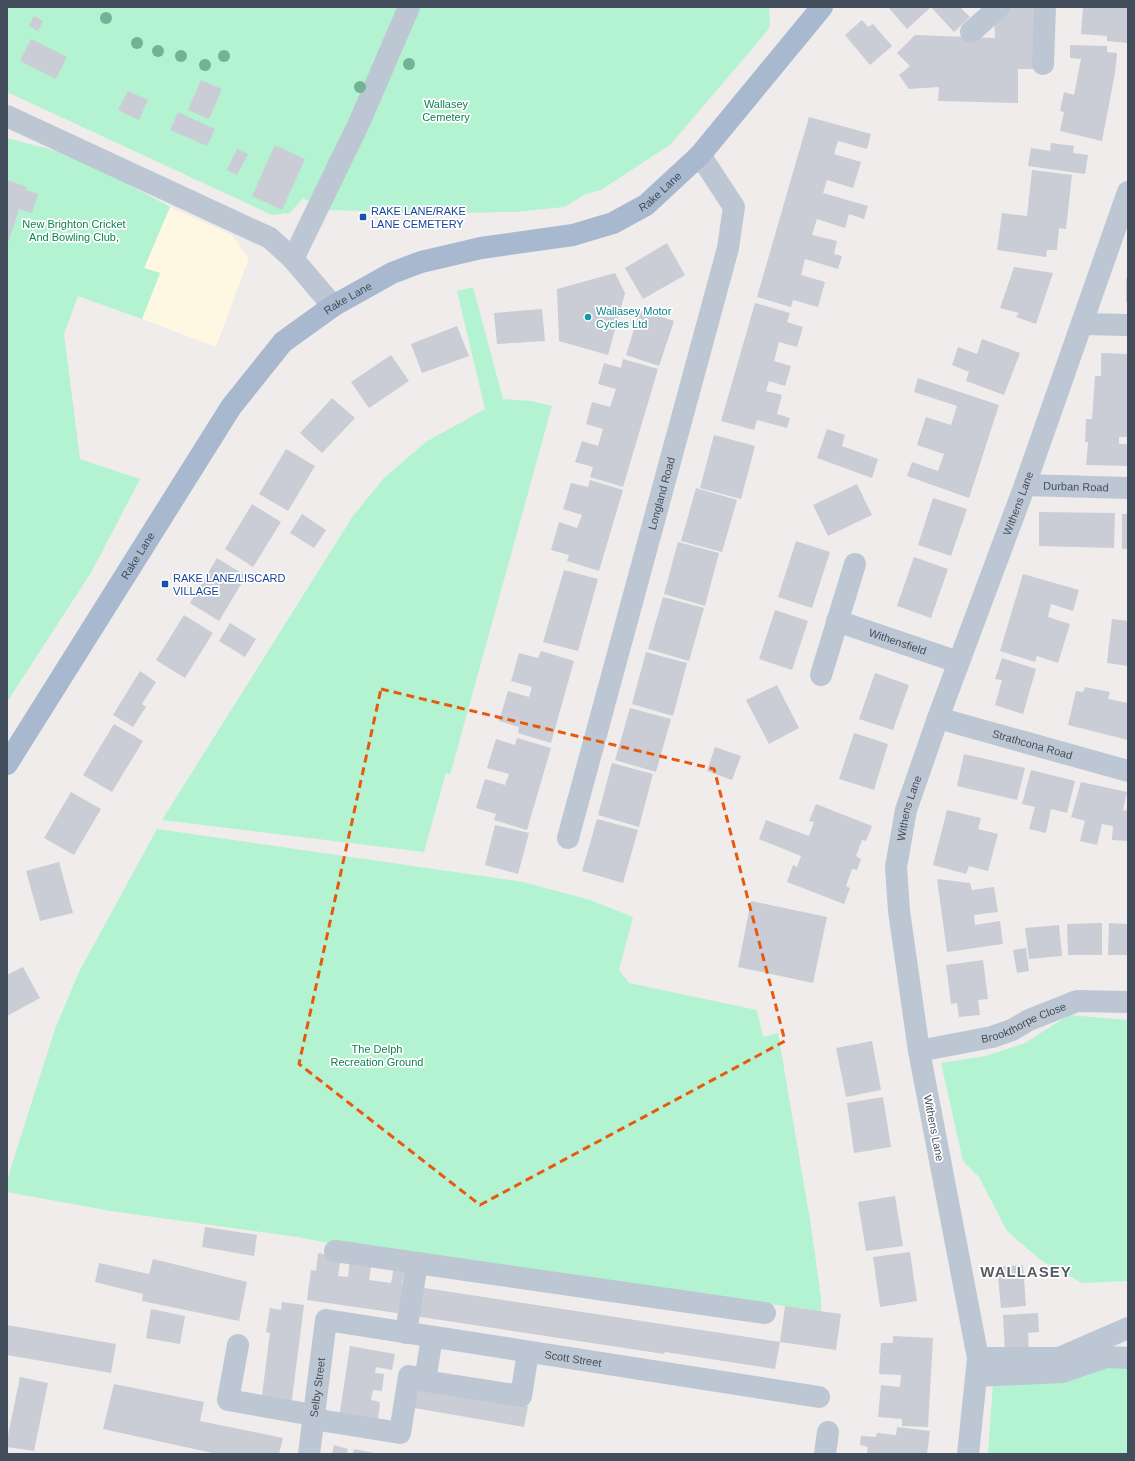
<svg xmlns="http://www.w3.org/2000/svg" width="1135" height="1461" font-family="Helvetica,sans-serif">
<style>
.commercial{fill:#fef7e1}
.green{fill:#b3f3d1}
.building{fill:#cacdd5}
.lines{fill:none;stroke-linecap:round;stroke-linejoin:round}
.minor{stroke:#bdc7d3;stroke-width:22}
.major{stroke:#a8b9cf;stroke-width:22}
.tree{fill:#72b296}
.marked{fill:none;stroke:#e8590c;stroke-width:3;stroke-dasharray:8 5;stroke-linejoin:round}
.transit-dot{fill:#1a4fb4;stroke:#fff;stroke-width:1.5}
.culture-dot{fill:#0f9aa8;stroke:#fff;stroke-width:1.5}
.labels{text-anchor:middle;dominant-baseline:central;stroke-width:3.5;stroke-linejoin:round;paint-order:stroke}
.park-label{font-size:11px;fill:#0c8351;stroke:#fff}
.street-label{font-size:11px;fill:#424e5b;stroke:#fff}
.transit-label{font-size:11px;fill:#164399;stroke:#fff;text-anchor:start}
.culture-label{font-size:11px;fill:#0d838f;stroke:#fff;text-anchor:start}
.district-label{font-size:15px;font-weight:bold;letter-spacing:1px;fill:#585c62;stroke:#fff}
</style>
<rect width="100%" height="100%" fill="#efeceb"/>
<!-- commercial -->
<path class="commercial" d="M 170,207 L 232,235 L 249,258 L 216,347 L 142,319 L 160,273 L 144,268 Z"/>
<!-- green -->
<path class="green" d="M 7,7 L 769,7 L 770,25 L 768,30 L 671,144 L 601,190 L 586,194 L 564,207 L 515,212 L 448,213 L 326,210 L 303,198 L 290,213 L 272,215 L 7,92 Z
M 7,138 L 79,157 L 170,207 L 144,268 L 160,273 L 142,319 L 78,296 L 64,334 L 80,459 L 140,479 L 92,571 L 7,702 Z
M 473,287 L 503,399 L 531,401 L 552,406 L 450,775 L 446,773 L 424,852 L 162,820 L 353,516 L 384,478 L 426,442 L 485,409 L 457,291 Z
M 157,829 L 523,882 L 590,900 L 633,917 L 619,970 L 629,983 L 757,1010 L 763,1037 L 778,1033 L 811,1226 L 821,1298 L 821,1311 L 334,1244 L 297,1237 L 111,1211 L 7,1192 L 7,1180 L 55,1029 L 79,972 Z
M 1069,1015 L 1128,1020 L 1128,1281 L 1082,1283 L 1042,1261 L 1007,1231 L 979,1177 L 963,1161 L 941,1063 L 986,1056 L 1025,1043 Z
M 1128,1364 L 1128,1454 L 988,1454 L 993,1383 Z"/>
<!-- building -->
<path class="building" d="M 888,7 L 960,7 L 970,17 L 954,32 L 931,7 L 907,29 Z
M 1006,7 L 1039,7 L 1038,69 L 1018,69 L 1018,103 L 938,101 L 939,87 L 909,89 L 899,75 L 910,66 L 897,53 L 915,35 L 995,38 L 994,18 Z
M 1083,7 L 1128,7 L 1128,43 L 1107,41 L 1107,36 L 1081,34 Z
M 34,16 L 43,21 L 38,31 L 29,26 Z
M 862,20 L 868,27 L 873,24 L 892,46 L 870,65 L 845,35 Z
M 31,39 L 67,57 L 56,79 L 20,61 Z
M 1070,45 L 1107,46 L 1107,52 L 1117,53 L 1115,73 L 1102,141 L 1060,131 L 1064,112 L 1060,111 L 1064,92 L 1074,95 L 1081,59 L 1070,58 Z
M 201,80 L 222,89 L 209,119 L 188,110 Z
M 128,91 L 148,100 L 139,120 L 118,110 Z
M 178,112 L 215,129 L 207,146 L 170,130 Z
M 809,117 L 871,134 L 867,149 L 838,141 L 834,154 L 861,162 L 853,188 L 827,180 L 823,193 L 868,206 L 864,219 L 849,214 L 845,228 L 817,219 L 812,235 L 837,241 L 834,254 L 842,256 L 838,269 L 805,259 L 801,275 L 825,282 L 818,307 L 793,300 L 791,307 L 757,297 Z
M 1051,143 L 1074,146 L 1073,153 L 1088,155 L 1085,174 L 1028,166 L 1031,148 L 1050,151 Z
M 275,145 L 305,159 L 282,210 L 252,196 Z
M 237,149 L 248,154 L 237,175 L 227,170 Z
M 1032,170 L 1072,175 L 1066,229 L 1059,228 L 1057,250 L 1047,250 L 1046,257 L 997,250 L 1002,213 L 1027,216 Z
M 7,180 L 27,187 L 26,190 L 38,194 L 32,213 L 19,209 L 7,246 Z
M 667,243 L 685,275 L 643,299 L 625,268 Z
M 1014,267 L 1053,273 L 1036,324 L 1016,317 L 1019,313 L 1000,308 Z
M 615,273 L 625,293 L 608,355 L 559,341 L 557,289 Z
M 1126,278 L 1128,278 L 1128,302 L 1126,302 Z
M 755,303 L 790,313 L 787,322 L 803,327 L 797,347 L 779,342 L 774,361 L 791,366 L 785,386 L 769,381 L 766,391 L 782,395 L 777,414 L 790,418 L 787,428 L 757,420 L 754,430 L 721,421 Z
M 542,309 L 545,341 L 497,344 L 494,313 Z
M 640,310 L 674,321 L 659,366 L 626,355 Z
M 457,326 L 469,356 L 422,373 L 411,344 Z
M 982,339 L 1020,353 L 1004,395 L 966,381 L 969,372 L 952,365 L 958,347 L 977,354 Z
M 1101,353 L 1128,354 L 1128,437 L 1119,437 L 1119,444 L 1128,444 L 1128,466 L 1086,465 L 1088,442 L 1085,442 L 1086,419 L 1092,419 L 1095,376 L 1101,376 Z
M 391,355 L 409,381 L 369,408 L 351,382 Z
M 623,359 L 658,369 L 623,487 L 590,477 L 593,467 L 575,462 L 582,441 L 598,446 L 603,429 L 586,424 L 592,402 L 610,407 L 616,389 L 598,384 L 604,363 L 621,368 Z
M 918,378 L 999,405 L 969,498 L 907,476 L 912,462 L 938,471 L 944,454 L 917,445 L 926,417 L 951,425 L 957,406 L 914,392 Z
M 332,398 L 355,418 L 322,453 L 300,433 Z
M 827,429 L 845,435 L 842,446 L 878,459 L 872,478 L 817,458 Z
M 714,435 L 755,446 L 741,499 L 700,488 Z
M 286,449 L 315,466 L 288,511 L 259,494 Z
M 590,480 L 623,490 L 599,571 L 567,561 L 569,555 L 551,550 L 559,522 L 577,528 L 582,515 L 563,509 L 571,483 L 588,487 Z
M 857,484 L 872,515 L 828,536 L 813,505 Z
M 696,488 L 737,500 L 722,552 L 681,541 Z
M 933,498 L 967,509 L 951,556 L 918,545 Z
M 252,504 L 281,522 L 253,567 L 225,549 Z
M 1039,512 L 1115,513 L 1114,548 L 1039,546 Z
M 302,514 L 326,530 L 314,548 L 290,533 Z
M 1122,514 L 1128,514 L 1128,549 L 1122,549 Z
M 796,541 L 830,552 L 812,608 L 778,597 Z
M 678,542 L 719,553 L 705,606 L 664,594 Z
M 914,557 L 948,569 L 931,618 L 897,606 Z
M 217,558 L 246,576 L 219,621 L 190,603 Z
M 564,570 L 598,579 L 578,651 L 543,642 Z
M 1023,574 L 1079,590 L 1073,611 L 1051,604 L 1048,617 L 1070,624 L 1058,663 L 1037,656 L 1035,662 L 1000,651 Z
M 663,597 L 704,608 L 689,661 L 648,649 Z
M 775,610 L 808,621 L 792,670 L 759,659 Z
M 184,615 L 213,633 L 185,678 L 156,660 Z
M 1112,619 L 1128,621 L 1128,666 L 1107,663 Z
M 230,623 L 256,639 L 245,657 L 219,641 Z
M 541,651 L 574,661 L 551,743 L 518,733 L 519,727 L 499,721 L 508,691 L 529,697 L 532,687 L 511,681 L 519,653 L 538,658 Z
M 646,652 L 687,663 L 673,716 L 632,704 Z
M 1002,658 L 1036,669 L 1023,714 L 995,705 L 1002,680 L 995,679 Z
M 140,671 L 156,682 L 142,704 L 146,707 L 133,727 L 113,715 Z
M 875,673 L 909,685 L 893,730 L 859,719 Z
M 777,685 L 799,728 L 769,744 L 746,700 Z
M 1085,687 L 1110,692 L 1108,699 L 1128,703 L 1128,740 L 1068,725 L 1076,691 L 1083,692 Z
M 630,708 L 671,719 L 656,772 L 615,760 Z
M 114,724 L 143,741 L 112,792 L 83,775 Z
M 854,733 L 888,744 L 874,790 L 839,779 Z
M 517,738 L 551,748 L 527,830 L 494,820 L 496,814 L 476,808 L 485,779 L 505,785 L 509,774 L 487,768 L 496,739 L 515,745 Z
M 715,747 L 741,756 L 732,780 L 707,771 Z
M 964,754 L 1025,768 L 1017,800 L 957,786 Z
M 612,763 L 653,774 L 639,827 L 598,815 Z
M 1031,770 L 1075,781 L 1067,813 L 1051,809 L 1046,833 L 1029,829 L 1035,807 L 1022,804 Z
M 1081,782 L 1127,792 L 1123,810 L 1128,811 L 1128,841 L 1112,840 L 1113,826 L 1102,824 L 1097,845 L 1080,841 L 1085,821 L 1071,817 Z
M 71,792 L 101,809 L 74,855 L 44,838 Z
M 816,804 L 872,826 L 866,841 L 862,840 L 856,856 L 861,859 L 857,870 L 852,869 L 846,886 L 850,888 L 844,904 L 787,882 L 793,865 L 797,867 L 801,856 L 759,839 L 766,820 L 809,836 L 814,822 L 809,821 Z
M 947,810 L 981,818 L 978,829 L 998,834 L 988,871 L 969,866 L 966,874 L 933,865 Z
M 597,819 L 638,830 L 623,883 L 582,871 Z
M 495,825 L 529,833 L 518,874 L 485,865 Z
M 59,862 L 73,913 L 40,921 L 26,871 Z
M 937,879 L 970,883 L 972,890 L 994,887 L 998,912 L 974,915 L 975,925 L 1000,921 L 1003,944 L 947,952 Z
M 751,901 L 827,917 L 813,983 L 738,967 Z
M 1102,923 L 1102,955 L 1068,955 L 1067,924 Z
M 1109,923 L 1128,924 L 1128,955 L 1108,955 Z
M 1059,925 L 1062,956 L 1029,959 L 1025,928 Z
M 1026,948 L 1029,971 L 1017,973 L 1013,950 Z
M 983,960 L 988,999 L 978,1000 L 980,1015 L 959,1017 L 957,1003 L 951,1004 L 946,965 Z
M 23,967 L 40,998 L 7,1016 L 7,975 Z
M 872,1041 L 881,1090 L 846,1097 L 836,1048 Z
M 883,1097 L 891,1147 L 854,1153 L 847,1103 Z
M 895,1196 L 903,1246 L 866,1251 L 858,1202 Z
M 205,1227 L 257,1235 L 254,1256 L 202,1247 Z
M 910,1252 L 917,1301 L 880,1307 L 873,1257 Z
M 318,1253 L 341,1257 L 338,1276 L 348,1277 L 350,1258 L 372,1261 L 369,1280 L 391,1283 L 394,1266 L 405,1268 L 402,1285 L 408,1287 L 404,1314 L 307,1300 L 311,1270 L 316,1271 Z
M 153,1259 L 247,1282 L 239,1321 L 142,1301 L 143,1294 L 95,1282 L 99,1263 L 149,1274 Z
M 1023,1265 L 1026,1306 L 1001,1308 L 997,1267 Z
M 418,1287 L 780,1342 L 785,1306 L 841,1314 L 836,1350 L 780,1342 L 775,1369 L 665,1352 L 664,1354 L 414,1316 Z
M 282,1302 L 304,1305 L 291,1407 L 261,1403 L 270,1333 L 266,1332 L 270,1308 L 281,1310 Z
M 151,1309 L 185,1316 L 180,1344 L 146,1338 Z
M 1038,1313 L 1039,1332 L 1028,1333 L 1029,1352 L 1005,1353 L 1003,1315 Z
M 7,1325 L 116,1344 L 111,1373 L 7,1355 Z
M 893,1336 L 933,1338 L 928,1427 L 902,1426 L 902,1419 L 878,1417 L 881,1385 L 900,1387 L 901,1375 L 879,1374 L 881,1343 L 893,1343 Z
M 350,1346 L 395,1354 L 392,1370 L 376,1367 L 375,1373 L 384,1374 L 382,1391 L 373,1390 L 371,1400 L 380,1402 L 378,1419 L 339,1418 Z
M 20,1377 L 48,1383 L 34,1451 L 7,1447 L 7,1440 Z
M 114,1384 L 204,1402 L 200,1421 L 283,1438 L 279,1454 L 217,1454 L 103,1429 Z
M 417,1387 L 528,1406 L 524,1427 L 414,1408 Z
M 897,1427 L 930,1431 L 927,1454 L 867,1454 L 868,1447 L 860,1445 L 861,1436 L 876,1437 L 877,1433 L 896,1435 Z
M 334,1445 L 348,1449 L 347,1454 L 332,1454 Z
M 354,1449 L 374,1453 L 374,1454 L 353,1454 Z"/>
<g class="lines">
<!-- minor -->
<g class="minor">
<path d="M 971,32 L 999,7"/>
<path d="M 1043,64 L 1045,7"/>
<path d="M 7,116 L 270,238 L 293,259 L 333,306"/>
<path d="M 293,259 L 360,121 L 409,7"/>
<path d="M 1082,324 L 1128,325"/>
<path id="s1" d="M 1025,485 L 1128,488"/>
<path id="s2" d="M 837,621 L 958,662"/>
<path d="M 821,675 L 855,564"/>
<path id="s3" d="M 938,718 L 1128,771"/>
<path id="s4" d="M 568,838 L 728,248 L 734,207 L 700,155"/>
<path id="s5" d="M 919,1051 L 992,1037 L 1012,1030 L 1029,1020 L 1077,1001 L 1128,1002"/>
<path d="M 335,1251 L 417,1263"/>
<path d="M 406,1333 L 417,1263 L 765,1313"/>
<path d="M 432,1337 L 425,1381 L 521,1396 L 528,1352"/>
<path d="M 238,1345 L 228,1400 L 313,1415"/>
<path d="M 978,1358 L 1059,1358 L 1128,1328"/>
<path d="M 977,1376 L 1062,1372 L 1106,1357 L 1128,1358"/>
<path d="M 313,1419 L 400,1433 L 409,1376 L 425,1379"/>
<path id="s6" d="M 309,1454 L 326,1320 L 819,1397"/>
<path d="M 825,1454 L 828,1432"/>
<path id="s7" d="M 968,1454 L 978,1358 L 919,1051 L 899,911 L 896,867 L 906,810 L 938,718 L 1025,485 L 1128,192"/>
</g>
<!-- major -->
<path class="major" id="s8" d="M 7,764 L 231,407 L 283,342 L 333,306 L 392,273 L 421,262 L 481,248 L 573,235 L 613,223 L 646,205 L 700,155 L 822,7"/>
</g>
<!-- trees -->
<g class="tree">
<circle cx="106" cy="18" r="6"/>
<circle cx="137" cy="43" r="6"/>
<circle cx="158" cy="51" r="6"/>
<circle cx="181" cy="56" r="6"/>
<circle cx="224" cy="56" r="6"/>
<circle cx="409" cy="64" r="6"/>
<circle cx="205" cy="65" r="6"/>
<circle cx="360" cy="87" r="6"/>
</g>
<!-- marked area -->
<path class="marked" d="M 381,689 L 714,769 L 785,1041 L 480,1205 L 299,1064 Z"/>
<!-- markers -->
<g class="transit-dot">
<rect x="359" y="213" width="8" height="8" rx="2"/>
<rect x="161" y="580" width="8" height="8" rx="2"/>
</g>
<circle class="culture-dot" cx="588" cy="317" r="4"/>
<g class="labels">
<!-- park labels -->
<g class="park-label">
<text x="446" y="104">Wallasey<tspan x="446" dy="13">Cemetery</tspan></text>
<text x="74" y="224">New Brighton Cricket<tspan x="74" dy="13">And Bowling Club,</tspan></text>
<text x="377" y="1049">The Delph<tspan x="377" dy="13">Recreation Ground</tspan></text>
</g>
<!-- street labels -->
<g class="street-label">
<text stroke="none"><textPath href="#s8" startOffset="918">Rake Lane</textPath></text>
<text stroke="none"><textPath href="#s8" startOffset="583">Rake Lane</textPath></text>
<text stroke="none"><textPath href="#s1" startOffset="51">Durban Road</textPath></text>
<text stroke="none"><textPath href="#s4" startOffset="357">Longland Road</textPath></text>
<text stroke="none"><textPath href="#s7" startOffset="979">Withens Lane</textPath></text>
<text stroke="none"><textPath href="#s8" startOffset="246">Rake Lane</textPath></text>
<text stroke="none"><textPath href="#s2" startOffset="64">Withensfield</textPath></text>
<text stroke="none"><textPath href="#s3" startOffset="98">Strathcona Road</textPath></text>
<text stroke="none"><textPath href="#s7" startOffset="655">Withens Lane</textPath></text>
<text stroke="none"><textPath href="#s5" startOffset="109">Brookthorpe Close</textPath></text>
<text transform="translate(934 1128) rotate(79)">Withens Lane</text>
<text stroke="none"><textPath href="#s6" startOffset="385">Scott Street</textPath></text>
<text stroke="none"><textPath href="#s6" startOffset="67">Selby Street</textPath></text>
</g>
<!-- transit labels -->
<g class="transit-label">
<text x="371" y="211">RAKE LANE/RAKE<tspan x="371" dy="13">LANE CEMETERY</tspan></text>
<text x="173" y="578">RAKE LANE/LISCARD<tspan x="173" dy="13">VILLAGE</tspan></text>
</g>
<!-- culture labels -->
<g class="culture-label">
<text x="596" y="311">Wallasey Motor<tspan x="596" dy="13">Cycles Ltd</tspan></text>
</g>
<!-- district labels -->
<g class="district-label">
<text x="1026" y="1271">WALLASEY</text>
</g>
</g>
<!-- border -->
<rect width="1135" height="1461" fill="none" stroke="#424e5b" stroke-width="16"/>
</svg>
